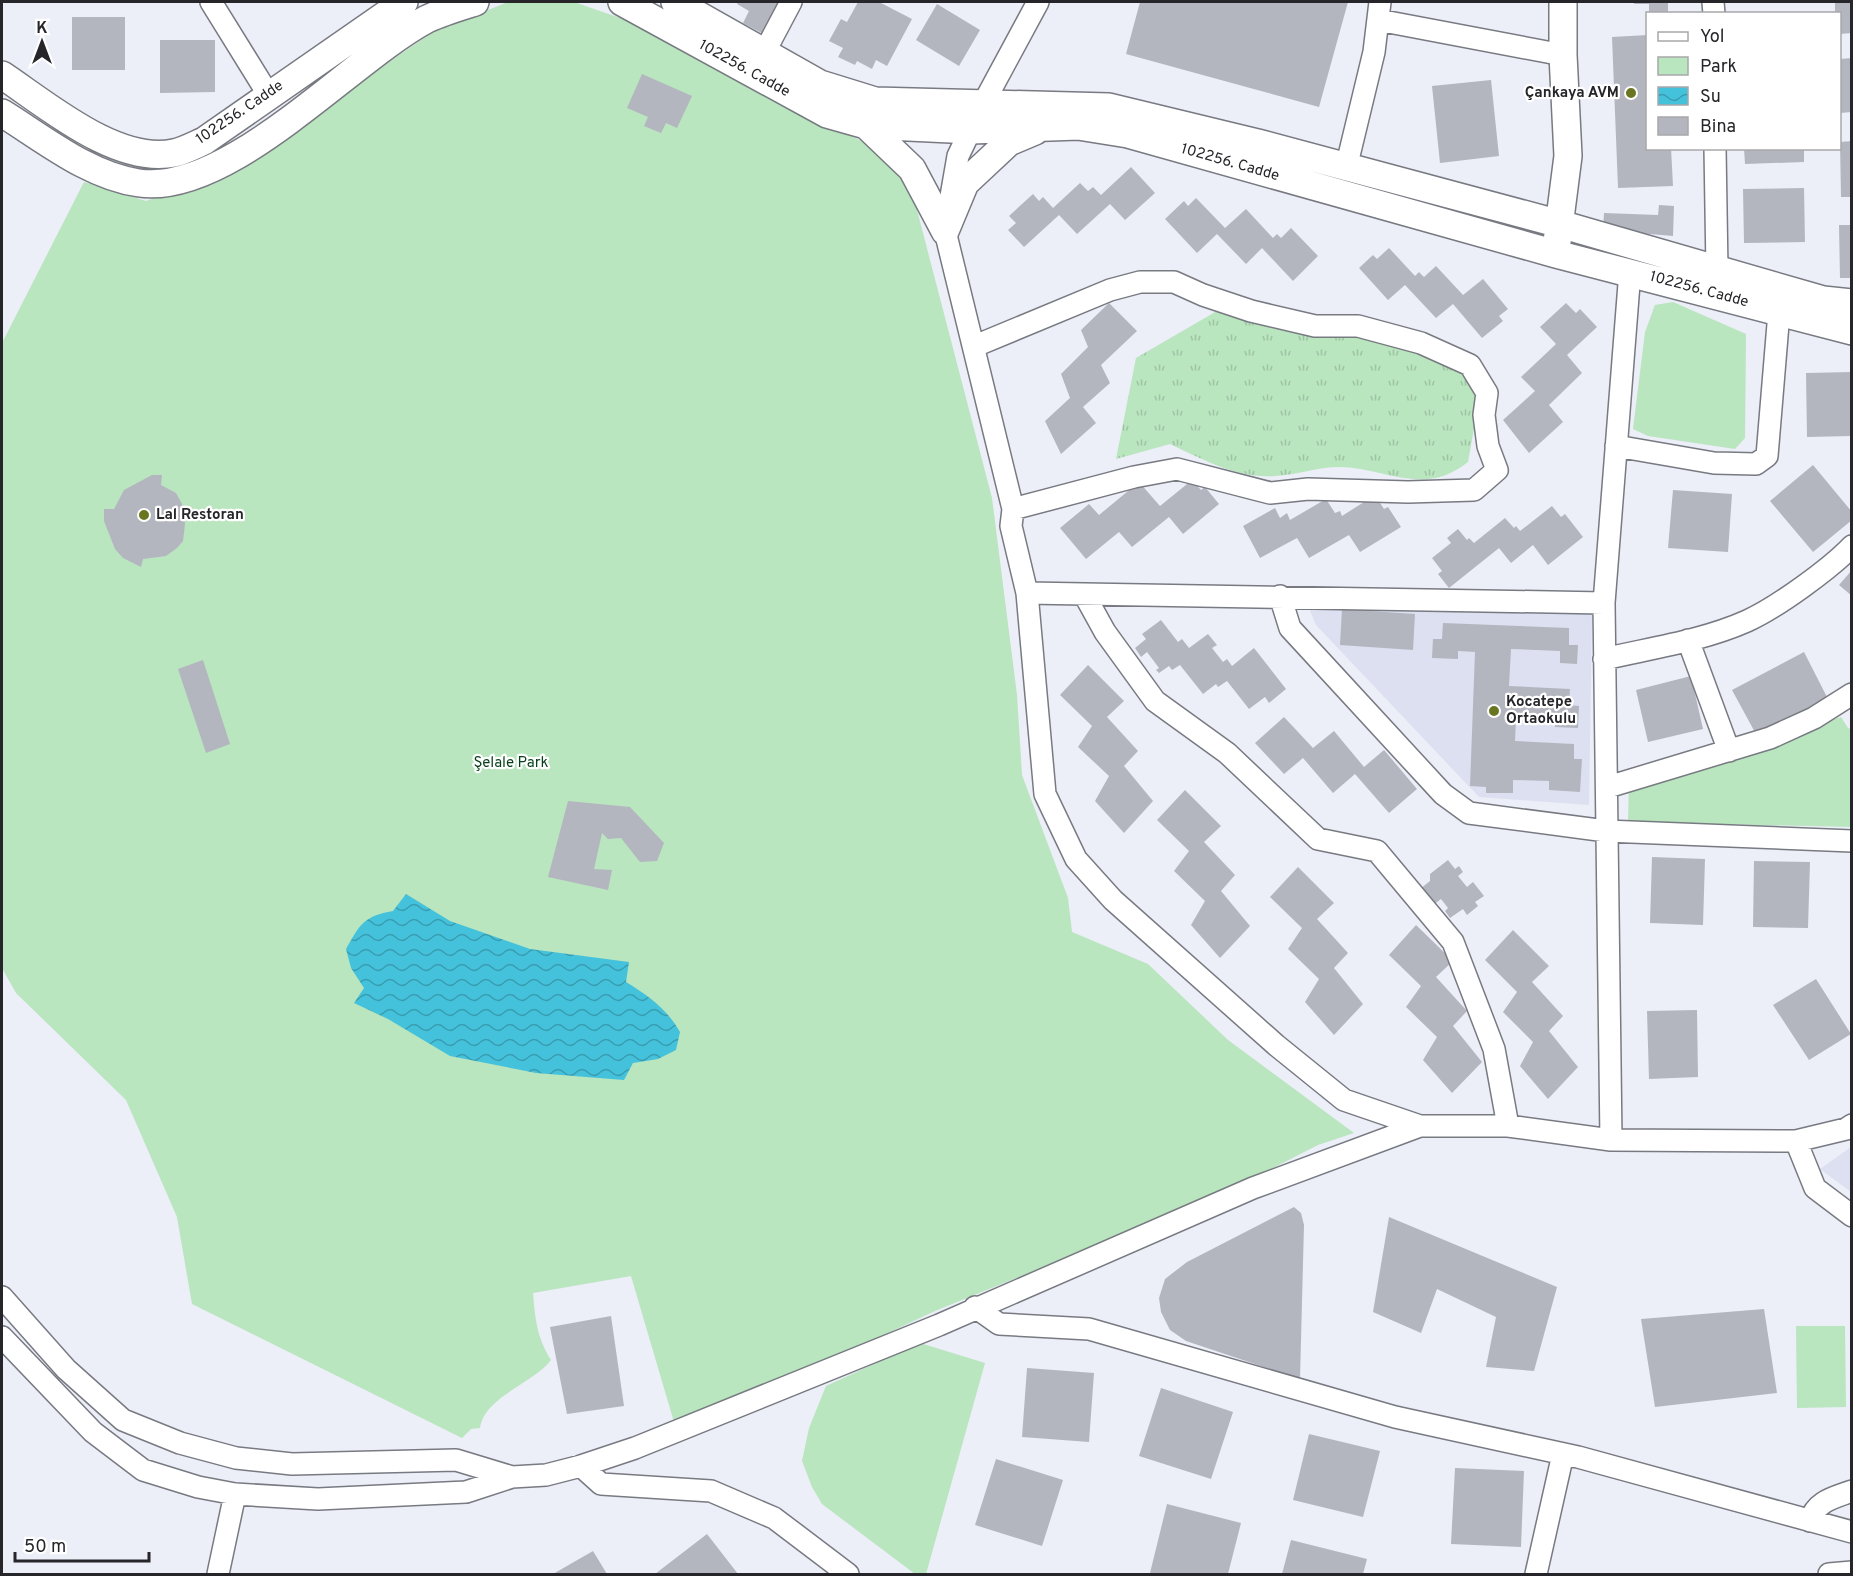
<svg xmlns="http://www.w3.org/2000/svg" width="1853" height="1576" font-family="Overpass,sans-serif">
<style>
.built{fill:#dce0f0}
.grass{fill:url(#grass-tufts)}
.park{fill:#b9e5bf}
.water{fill:url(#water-waves)}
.building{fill:#b4b6bf}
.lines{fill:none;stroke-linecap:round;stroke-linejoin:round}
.minor-casing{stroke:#787a82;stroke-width:24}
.tertiary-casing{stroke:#787a82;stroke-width:30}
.minor{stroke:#fff;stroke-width:21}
.tertiary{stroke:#fff;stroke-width:27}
.poi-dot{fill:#697520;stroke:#fff;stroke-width:2}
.labels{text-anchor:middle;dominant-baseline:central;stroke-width:4.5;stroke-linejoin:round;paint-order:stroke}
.street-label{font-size:15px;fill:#26262a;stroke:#fff}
.poi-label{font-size:15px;font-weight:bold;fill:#26262a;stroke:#fff;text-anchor:start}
.park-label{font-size:15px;fill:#063f19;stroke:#fff}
</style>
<defs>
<pattern id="grass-tufts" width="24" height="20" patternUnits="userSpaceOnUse" patternTransform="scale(1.5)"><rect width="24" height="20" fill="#b9e5bf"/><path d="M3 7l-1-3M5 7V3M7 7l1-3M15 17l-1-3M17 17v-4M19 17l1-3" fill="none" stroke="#9fc4a4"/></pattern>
<pattern id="water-waves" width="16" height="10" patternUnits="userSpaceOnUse" patternTransform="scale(1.5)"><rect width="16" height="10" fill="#44c2db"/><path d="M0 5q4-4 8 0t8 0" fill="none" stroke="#399db2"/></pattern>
</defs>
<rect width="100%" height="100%" fill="#eceef8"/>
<!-- built -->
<path class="built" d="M 1308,606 L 1592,613 L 1589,805 L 1479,797 L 1316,625 Z
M 1851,1147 L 1851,1192 L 1820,1169 Z"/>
<!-- grass -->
<path class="grass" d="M 1217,311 L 1353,332 L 1447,352 L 1480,395 L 1468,462 C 1423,498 1385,467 1339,467 C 1318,467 1296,475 1275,476 C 1238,479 1202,459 1170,444 L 1116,459 L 1136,358 Z"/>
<!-- park -->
<path class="park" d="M 508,2 L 574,2 L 652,29 L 681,48 L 873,147 L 911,187 L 992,498 L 1017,695 L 1022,775 L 1068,898 L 1072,932 L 1148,964 L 1228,1040 L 1354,1133 L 1318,1145 L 1216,1197 L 935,1311 L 864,1344 L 674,1422 L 631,1276 L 533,1293 C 535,1318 537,1338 551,1360 C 534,1383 484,1397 480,1428 L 471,1429 L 462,1438 L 192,1304 L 177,1217 L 126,1100 L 16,993 L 2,968 L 2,343 L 84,182 L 146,201 L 233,168 L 433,32 Z
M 1673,302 L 1746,334 L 1745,438 L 1735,449 L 1648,436 L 1633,429 L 1645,332 L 1655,305 Z
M 1841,717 L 1848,728 L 1851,729 L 1851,827 L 1628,822 L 1629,781 Z
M 1796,1326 L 1845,1326 L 1846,1407 L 1797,1408 Z
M 920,1343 L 985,1363 L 926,1574 L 915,1574 L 822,1504 L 812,1487 L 802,1461 L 809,1428 L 826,1386 Z"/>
<!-- water -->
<path class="water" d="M 406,894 L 450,921 L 530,949 L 629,962 L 626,982 C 649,996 667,1009 680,1032 L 676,1050 L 658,1059 L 633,1063 L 624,1080 L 536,1073 L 450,1056 L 388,1019 L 354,1003 L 364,988 L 351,968 L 346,949 C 360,924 364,916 393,911 Z"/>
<!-- building -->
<path class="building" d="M 738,2 L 787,2 L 769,37 L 743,23 L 749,11 L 737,4 Z
M 858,2 L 879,2 L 912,19 L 887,66 L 876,60 L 872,69 L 857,61 L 855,65 L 838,57 L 843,48 L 829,41 L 841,19 L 847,22 Z
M 1140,2 L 1348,2 L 1319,107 L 1126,54 Z
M 1634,2 L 1668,2 L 1668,14 L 1649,14 L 1649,4 L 1634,4 Z
M 1835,2 L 1852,2 L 1852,33 L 1840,34 L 1840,14 L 1835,14 Z
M 937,4 L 980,30 L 959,66 L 916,40 Z
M 72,17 L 125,17 L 125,70 L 72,70 Z
M 1648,35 L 1648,148 L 1671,148 L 1673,186 L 1618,188 L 1612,37 Z
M 160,40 L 215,40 L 215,92 L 160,93 Z
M 1852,58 L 1852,112 L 1840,113 L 1840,59 Z
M 642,74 L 692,96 L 677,128 L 666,123 L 661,133 L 644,126 L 648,117 L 627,108 Z
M 1491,80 L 1499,156 L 1440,163 L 1432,86 Z
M 1852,141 L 1852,197 L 1841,197 L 1840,142 Z
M 1744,148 L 1804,148 L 1804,162 L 1745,164 Z
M 1131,167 L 1155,193 L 1125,220 L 1110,204 L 1077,234 L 1059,215 L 1024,247 L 1008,230 L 1016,223 L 1009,216 L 1033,194 L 1039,201 L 1043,197 L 1053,208 L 1080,183 L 1088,191 L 1093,187 L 1101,195 Z
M 1804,188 L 1805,242 L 1744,243 L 1743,189 Z
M 1196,198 L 1225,228 L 1246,209 L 1273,238 L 1277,234 L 1281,238 L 1291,228 L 1318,256 L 1293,281 L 1262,248 L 1246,264 L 1217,234 L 1197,253 L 1165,219 L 1184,201 L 1188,206 Z
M 1659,205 L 1674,206 L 1673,236 L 1603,230 L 1604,213 L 1658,215 Z
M 1839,225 L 1852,225 L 1852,278 L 1840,278 Z
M 1389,248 L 1415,276 L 1419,272 L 1424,277 L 1436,266 L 1463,295 L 1483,279 L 1508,309 L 1499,316 L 1503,321 L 1482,338 L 1453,304 L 1436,318 L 1405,285 L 1388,300 L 1359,268 L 1373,255 L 1377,259 Z
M 1109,303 L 1137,331 L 1101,365 L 1110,383 L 1083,407 L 1096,423 L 1061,454 L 1045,421 L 1070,398 L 1061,374 L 1088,347 L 1081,330 Z
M 1566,303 L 1576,313 L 1580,309 L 1597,327 L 1567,355 L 1582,373 L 1549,405 L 1563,422 L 1529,453 L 1503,420 L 1535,391 L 1521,377 L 1556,344 L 1540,327 Z
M 1852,372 L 1852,436 L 1807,437 L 1806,373 Z
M 1813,465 L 1852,512 L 1852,520 L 1813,552 L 1770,501 Z
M 152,475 L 162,475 L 161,485 L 176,493 L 182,504 L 185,524 L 183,541 L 177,548 L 166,556 L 143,559 L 141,567 L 123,558 L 115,549 L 104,521 L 104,509 L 114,509 L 124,490 Z
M 1192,480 L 1201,490 L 1205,487 L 1219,504 L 1183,534 L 1169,517 L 1132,547 L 1119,532 L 1086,559 L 1060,528 L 1089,504 L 1099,515 L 1139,482 L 1160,506 Z
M 1673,490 L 1732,494 L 1728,552 L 1668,548 Z
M 1375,495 L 1384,509 L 1388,507 L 1401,527 L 1360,552 L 1349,535 L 1309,558 L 1297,538 L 1260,558 L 1243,526 L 1275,508 L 1280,518 L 1287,513 L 1290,520 L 1326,499 L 1335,513 L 1340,511 L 1342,516 Z
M 1552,506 L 1561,517 L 1565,514 L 1583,537 L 1548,565 L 1533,545 L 1511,563 L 1499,548 L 1449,588 L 1438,574 L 1442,571 L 1432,558 L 1451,543 L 1447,538 L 1458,529 L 1467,540 L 1469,538 L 1474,543 L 1505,518 L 1514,528 L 1516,526 L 1520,531 Z
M 1852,570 L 1852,596 L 1839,585 Z
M 1342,609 L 1415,614 L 1413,650 L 1340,645 Z
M 1161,620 L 1178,642 L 1182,639 L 1189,648 L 1208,634 L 1217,645 L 1212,648 L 1223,662 L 1227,659 L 1232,666 L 1254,648 L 1286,689 L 1269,703 L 1265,697 L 1249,709 L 1227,681 L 1218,687 L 1216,684 L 1203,694 L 1180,665 L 1172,670 L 1169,666 L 1159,673 L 1156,670 L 1159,668 L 1147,652 L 1141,657 L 1135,648 L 1146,639 L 1142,634 Z
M 1443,623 L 1569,628 L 1569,645 L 1578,645 L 1577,664 L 1560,663 L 1560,651 L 1511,649 L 1509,686 L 1570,689 L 1569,705 L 1579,706 L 1578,728 L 1555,727 L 1555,720 L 1516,718 L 1515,741 L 1574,744 L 1574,759 L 1582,759 L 1580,792 L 1549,790 L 1549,781 L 1513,780 L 1513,793 L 1486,793 L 1486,787 L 1470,786 L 1475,652 L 1458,651 L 1458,659 L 1432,658 L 1433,639 L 1442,639 Z
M 1804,652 L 1828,699 L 1757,736 L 1732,690 Z
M 203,660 L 230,744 L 206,753 L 178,669 Z
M 1088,665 L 1124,701 L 1107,717 L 1138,751 L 1124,766 L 1153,801 L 1124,833 L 1095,801 L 1109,776 L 1078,747 L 1092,726 L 1060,695 Z
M 1691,676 L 1703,729 L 1648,742 L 1636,690 Z
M 1284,717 L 1313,748 L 1334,731 L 1364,767 L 1384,750 L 1417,789 L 1389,813 L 1355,774 L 1333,793 L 1303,758 L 1284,774 L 1255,743 Z
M 1185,790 L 1221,826 L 1204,842 L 1235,875 L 1221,891 L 1250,926 L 1220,958 L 1191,925 L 1205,901 L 1174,871 L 1189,851 L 1157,820 Z
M 568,801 L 630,807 L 664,843 L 657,861 L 640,862 L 621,838 L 608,839 L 602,833 L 594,869 L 612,870 L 608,890 L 548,877 Z
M 1652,857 L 1705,859 L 1703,925 L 1650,923 Z
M 1448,860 L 1455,869 L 1459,866 L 1463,872 L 1458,876 L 1467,887 L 1473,882 L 1484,896 L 1475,902 L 1478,906 L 1467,915 L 1463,909 L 1450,918 L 1445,911 L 1448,908 L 1441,899 L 1432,906 L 1420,889 L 1430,881 L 1430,874 Z
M 1754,861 L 1810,862 L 1808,928 L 1753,927 Z
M 1298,867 L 1334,903 L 1317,919 L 1348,953 L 1334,968 L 1363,1004 L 1334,1035 L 1305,1002 L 1319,979 L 1288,949 L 1302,928 L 1270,897 Z
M 1416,925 L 1453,961 L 1436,977 L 1467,1011 L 1453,1026 L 1482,1062 L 1452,1093 L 1423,1060 L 1437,1037 L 1406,1007 L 1421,986 L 1389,955 Z
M 1513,930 L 1549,966 L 1532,982 L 1563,1016 L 1549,1031 L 1578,1067 L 1548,1099 L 1520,1066 L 1533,1042 L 1503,1012 L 1517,992 L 1485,960 Z
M 1816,979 L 1851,1034 L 1809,1060 L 1773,1005 Z
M 1697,1010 L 1698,1077 L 1649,1079 L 1647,1011 Z
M 1294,1207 L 1301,1213 L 1304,1225 L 1300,1379 L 1186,1341 L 1170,1330 L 1161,1312 L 1159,1298 L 1165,1279 L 1187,1262 Z
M 1389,1217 L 1557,1287 L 1534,1371 L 1486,1367 L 1496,1317 L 1437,1289 L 1421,1333 L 1373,1312 Z
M 1764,1309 L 1777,1393 L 1655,1407 L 1641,1319 Z
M 611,1316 L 624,1406 L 567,1414 L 550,1327 Z
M 1027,1368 L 1094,1373 L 1089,1442 L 1022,1437 Z
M 1161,1388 L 1233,1412 L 1211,1479 L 1139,1456 Z
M 1309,1434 L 1380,1451 L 1363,1517 L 1293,1500 Z
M 996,1459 L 1063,1480 L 1042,1546 L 975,1525 Z
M 1455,1468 L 1524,1471 L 1521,1547 L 1451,1544 Z
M 1167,1504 L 1241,1523 L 1228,1574 L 1150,1573 Z
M 707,1534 L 738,1574 L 655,1574 Z
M 1291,1540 L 1367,1559 L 1363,1574 L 1282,1574 Z
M 593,1551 L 607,1574 L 553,1574 Z"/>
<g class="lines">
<!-- minor casing -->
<g class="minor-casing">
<path id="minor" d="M 211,2 L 268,94
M 1038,2 L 983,104 L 958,156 L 945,231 L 1013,509 L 1011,526 L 1027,593 L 1604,603
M 1713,2 L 1714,14
M 1378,20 L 1563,55
M 764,53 L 791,2
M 1715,148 L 1717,270
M 1346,168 L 1374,52 L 1380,2
M 975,346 L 1110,290 L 1140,282 L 1174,282 L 1203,295 L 1251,311 L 1315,326 L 1358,326 L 1421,343 L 1470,365 L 1487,393 L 1484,415 L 1488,446 L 1497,470 L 1474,490 L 1408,492 L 1308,489 L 1270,493 L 1177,469 L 1134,477 L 1013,509
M 1616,446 L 1714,463 L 1756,464 L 1767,456 L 1779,312
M 1027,593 L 1045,794 L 1076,859 L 1113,900 L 1276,1045 L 1344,1100 L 1420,1126
M 1084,594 L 1105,632 L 1155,701 L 1227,753 L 1318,839 L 1377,851 L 1453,942 L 1494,1049 L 1508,1126
M 1280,596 L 1290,628 L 1443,794 L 1469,813 L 1606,831 L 1852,841
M 1688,640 L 1729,751
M 1604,659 C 1651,648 1702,641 1747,621 C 1776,608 1830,569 1852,546
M 1608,787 L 1770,738 L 1814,718 L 1852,694
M 1611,1140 L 1796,1141 L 1846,1129 L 1852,1125
M 1796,1141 L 1815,1188 L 1852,1216
M 2,1297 L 66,1369 L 123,1420 L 180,1443 L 236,1458 L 292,1464 L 456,1460 L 512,1477
M 975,1307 L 999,1324 L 1089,1329 L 1395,1417 L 1578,1457 L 1852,1532
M 2,1337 L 93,1432 L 143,1470 L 198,1487 L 235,1494 L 318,1499 L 466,1492 L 512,1477 L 546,1475 L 581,1466 L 635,1448 L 939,1325 L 1253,1188 L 1420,1126 L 1508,1126 L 1611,1140 L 1604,603 L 1630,271
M 581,1466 L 601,1484 L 711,1491 L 774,1518 L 848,1574
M 1810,1521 C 1816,1501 1833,1498 1852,1491
M 218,1574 L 235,1494
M 1536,1574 L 1563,1454
M 1829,1574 L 1852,1572"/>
</g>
<!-- tertiary casing -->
<g class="tertiary-casing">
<path id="tertiary" d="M 622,2 L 827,114 L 866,125 L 972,130 L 1078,126 L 1128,134 L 1556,254 L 1852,331
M 675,2 L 820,84 L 875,101 L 1109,107 L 1258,143 L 1560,224 L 1823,300 L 1852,303
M 2,75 C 47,105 117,165 174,153 C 184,151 195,145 204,141 L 404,2
M 2,113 C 44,139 89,176 139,183 C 229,196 350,60 427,19 C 442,12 459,7 475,2
M 866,125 L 912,169 L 945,231
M 945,231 L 965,183 L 1009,142 L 1035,131
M 1557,242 L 1568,156 L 1563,55 L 1563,2"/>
</g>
<!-- minor -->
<use href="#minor" class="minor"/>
<!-- tertiary -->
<use href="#tertiary" class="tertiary"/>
</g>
<!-- markers -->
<g class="poi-dot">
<circle cx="1631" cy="93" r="6"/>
<circle cx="144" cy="515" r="6"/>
<circle cx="1494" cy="711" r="6"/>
</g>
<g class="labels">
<!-- street labels -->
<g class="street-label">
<text transform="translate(744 69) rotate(29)">102256. Cadde</text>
<text transform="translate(240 113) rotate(-34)">102256. Cadde</text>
<text transform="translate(1230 163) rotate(16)">102256. Cadde</text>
<text transform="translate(1699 290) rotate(15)">102256. Cadde</text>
</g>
<!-- poi labels -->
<g class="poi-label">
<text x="1619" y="93" text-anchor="end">Çankaya AVM</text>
<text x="156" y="515">Lal Restoran</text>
<text x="1506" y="702">Kocatepe<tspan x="1506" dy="17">Ortaokulu</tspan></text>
</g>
<!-- park labels -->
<g class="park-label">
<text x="511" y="763">Şelale Park</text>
</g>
</g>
<!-- border -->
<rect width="1853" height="1576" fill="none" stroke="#26262a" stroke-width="6"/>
<!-- legend -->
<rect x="1646" y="12" width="195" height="138" fill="#ffffff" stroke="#a8a8aa" stroke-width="1.5"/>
<rect x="1658" y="32" width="30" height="9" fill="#ffffff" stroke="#a8a8aa" stroke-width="1.5"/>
<text x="1700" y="42" font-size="18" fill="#26262a">Yol</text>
<rect x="1658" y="57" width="30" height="18" fill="#b9e5bf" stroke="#a8a8aa" stroke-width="1.5"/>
<text x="1700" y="72" font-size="18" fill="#26262a">Park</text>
<rect x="1658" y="87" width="30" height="18" fill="url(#water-waves)" stroke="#a8a8aa" stroke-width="1.5"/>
<text x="1700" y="102" font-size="18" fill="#26262a">Su</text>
<rect x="1658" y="117" width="30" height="18" fill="#b4b6bf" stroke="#a8a8aa" stroke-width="1.5"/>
<text x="1700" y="132" font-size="18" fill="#26262a">Bina</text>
<!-- north arrow -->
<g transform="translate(42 42)" stroke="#ffffff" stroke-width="4.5" paint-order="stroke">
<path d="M0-4.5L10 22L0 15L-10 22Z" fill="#26262a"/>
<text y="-9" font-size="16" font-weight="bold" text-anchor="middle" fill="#26262a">K</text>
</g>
<!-- scale -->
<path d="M15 1552v9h134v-9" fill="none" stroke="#26262a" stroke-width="3"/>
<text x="24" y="1552" font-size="18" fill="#26262a" stroke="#ffffff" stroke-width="4.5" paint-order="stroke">50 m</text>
</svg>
